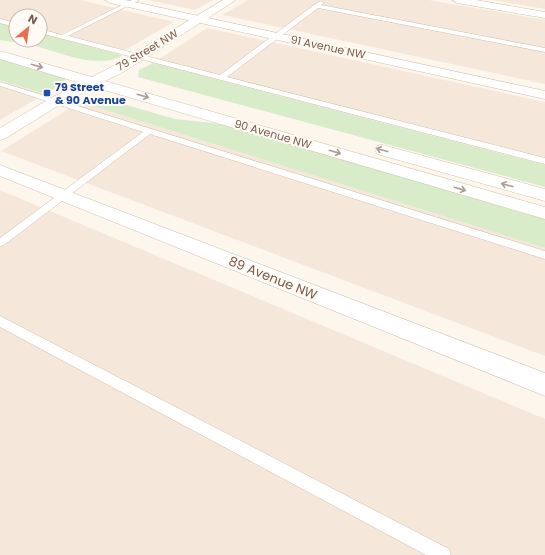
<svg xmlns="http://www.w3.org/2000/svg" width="545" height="555" font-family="Poppins,sans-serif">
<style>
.residential{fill:#f5e8da}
.green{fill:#d8ecc9}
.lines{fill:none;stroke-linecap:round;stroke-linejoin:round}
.lane-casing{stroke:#d1beb0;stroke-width:1}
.street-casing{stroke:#d1beb0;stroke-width:1}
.secondary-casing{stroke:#d6c0b0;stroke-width:1}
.lane{fill:#fff;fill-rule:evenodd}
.street{fill:#fff;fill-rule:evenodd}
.secondary{fill:#fff;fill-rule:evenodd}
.oneway{stroke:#af9d94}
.transit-dot{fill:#1a4fb4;stroke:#fffaf3;stroke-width:1.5}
.labels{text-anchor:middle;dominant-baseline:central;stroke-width:4;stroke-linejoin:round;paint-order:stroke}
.far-street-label{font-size:11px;fill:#7a5c4d;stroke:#fffaf3}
.far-transit-label{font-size:11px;font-weight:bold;fill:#164399;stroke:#fffaf3;text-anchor:start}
.street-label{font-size:13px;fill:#7a5c4d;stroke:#fffaf3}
</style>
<rect width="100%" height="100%" fill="#fdf6ec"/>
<!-- residential -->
<path class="residential" d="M 0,0 L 80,0 L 174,22 L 125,50 L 40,29 L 40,16 L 16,16 L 16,23 L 0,19 Z
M 148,0 L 213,0 L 195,10 Z
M 248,0 L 429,0 L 545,20 L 545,84 L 222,15 Z
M 492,0 L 545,0 L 545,9 Z
M 207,28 L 545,102 L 545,165 L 153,63 Z
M 0,80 L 45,94 L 0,120 Z
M 80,102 L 545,248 L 545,356 L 1,151 Z
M 0,190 L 545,419 L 545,555 L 0,555 Z"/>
<!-- green -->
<path class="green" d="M 0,23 L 16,27 L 16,40 L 40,40 L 40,33 L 121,55 L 122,56 C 95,70 59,51 31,45 C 21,42 10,42 0,40 Z
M 0,58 L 68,77 L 59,86 L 45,94 L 0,80 Z
M 153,63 L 545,165 L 545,187 L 138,77 L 139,70 Z
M 98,97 L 175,119 L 221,124 L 545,219 L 545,248 L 80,102 Z"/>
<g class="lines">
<!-- lane casing -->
<g class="lane-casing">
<path id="lane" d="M 132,0 L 139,0 L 68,36 L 220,75 L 314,5 L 321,1 L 324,3 L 321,5 L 545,48 L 545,52 L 318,8 L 227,77 L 545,158 L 545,164 L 40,33 L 40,29 L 62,35 Z
M 0,19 L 16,23 L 16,27 L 0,23 Z
M 0,82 L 545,251 L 545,259 L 150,134 L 4,245 L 0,246 L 0,238 L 143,132 L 0,86 Z
M 0,316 L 449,549 L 451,555 L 426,555 L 0,327 Z"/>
</g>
<!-- street casing -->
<g class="street-casing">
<path id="street" d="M 105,0 L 125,0 L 545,91 L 545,99 L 110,3 Z
M 452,0 L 476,0 L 545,12 L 545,18 L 457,3 Z
M 0,165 L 545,373 L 545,396 L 0,176 Z"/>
</g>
<!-- secondary casing -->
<g class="secondary-casing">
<path id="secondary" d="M 223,0 L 236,0 L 125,71 L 105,81 L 545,207 L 545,219 L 94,87 L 61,104 L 6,138 L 0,140 L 0,128 L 51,98 L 80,83 L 0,59 L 0,51 L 92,77 L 115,65 Z
M 383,145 L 545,189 L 545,201 L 377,154 L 375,150 L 377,146 Z"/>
</g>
<!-- lane -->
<use href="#lane" class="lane"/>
<!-- street -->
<use href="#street" class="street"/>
<!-- secondary -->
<use href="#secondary" class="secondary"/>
</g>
<!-- one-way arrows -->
<defs><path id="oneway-shaft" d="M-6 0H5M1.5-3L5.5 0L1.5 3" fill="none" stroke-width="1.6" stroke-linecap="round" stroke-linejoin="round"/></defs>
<g class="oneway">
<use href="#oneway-shaft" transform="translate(37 66) rotate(16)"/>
<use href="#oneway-shaft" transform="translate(143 96) rotate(16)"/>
<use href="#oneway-shaft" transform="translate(382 150) rotate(-165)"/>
<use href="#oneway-shaft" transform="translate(335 152) rotate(16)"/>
<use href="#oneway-shaft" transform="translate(507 185) rotate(-165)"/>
<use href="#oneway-shaft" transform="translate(460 189) rotate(16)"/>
</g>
<!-- markers -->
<rect class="transit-dot" x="43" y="89" width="8" height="8" rx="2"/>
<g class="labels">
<!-- far-street labels -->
<g class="far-street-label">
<text transform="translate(328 47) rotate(12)">91 Avenue NW</text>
<text transform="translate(147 50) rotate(-31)">79 Street NW</text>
<text transform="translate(273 134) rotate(16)">90 Avenue NW</text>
</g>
<!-- far-transit labels -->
<g class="far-transit-label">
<text x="55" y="87">79 Street<tspan x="55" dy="13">&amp; 90 Avenue</tspan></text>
</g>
<!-- street labels -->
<g class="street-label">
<text transform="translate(273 278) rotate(22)">89 Avenue NW</text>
</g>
</g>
<!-- north arrow -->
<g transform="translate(28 28) rotate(29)"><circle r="19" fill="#fffaf3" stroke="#cabbb1"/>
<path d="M0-3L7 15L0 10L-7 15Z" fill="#e76f51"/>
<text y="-6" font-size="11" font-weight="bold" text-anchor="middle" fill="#7a5c4d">N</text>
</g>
</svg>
